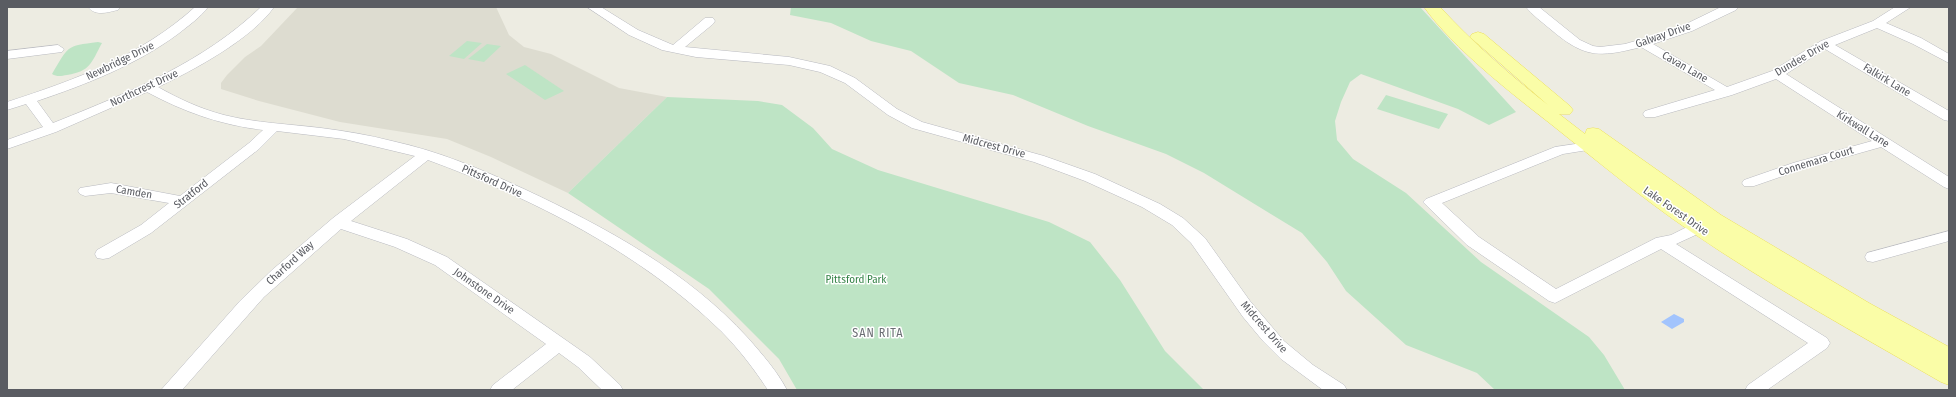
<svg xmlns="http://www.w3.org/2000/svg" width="1956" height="397" font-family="'Fira Sans Condensed',sans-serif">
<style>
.education{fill:#dddcd0}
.green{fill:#bee4c5}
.water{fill:#a2c4fd}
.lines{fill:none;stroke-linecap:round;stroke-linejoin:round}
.minor-casing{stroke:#b9bac0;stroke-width:1}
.major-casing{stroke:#ede05a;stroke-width:1}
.minor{fill:#fff;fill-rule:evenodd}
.major{fill:#fafda7;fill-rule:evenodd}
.labels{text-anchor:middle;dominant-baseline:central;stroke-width:3;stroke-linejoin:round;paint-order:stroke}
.street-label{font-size:11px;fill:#5a5c62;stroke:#fff}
.park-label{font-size:11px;fill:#378449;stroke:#fff}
.neighbourhood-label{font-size:12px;letter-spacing:1px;fill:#6b6e74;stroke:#fff}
</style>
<rect width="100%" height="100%" fill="#edece2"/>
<!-- education -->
<path class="education" d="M 298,7 L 496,7 L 509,35 L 524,47 L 551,54 L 619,88 L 667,97 L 568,193 L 491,157 L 447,139 L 340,122 L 259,101 L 221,89 L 221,83 L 227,75 L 245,57 L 261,46 Z"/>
<!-- green -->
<path class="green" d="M 791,7 L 1420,7 L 1516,112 L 1489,125 L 1458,109 L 1361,74 L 1350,82 L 1341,102 L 1335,121 L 1337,140 L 1353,159 L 1406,193 L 1481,262 L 1589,337 L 1604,355 L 1625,390 L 1495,390 L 1477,373 L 1406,345 L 1346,291 L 1327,262 L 1302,233 L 1204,173 L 1166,154 L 1088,126 L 1013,95 L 959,83 L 911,51 L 871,41 L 831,23 L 790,15 Z
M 467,41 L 482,43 L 464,59 L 449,56 Z
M 98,42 L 102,43 C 91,63 91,71 67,75 C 61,76 57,77 52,74 C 69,46 65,46 98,42 Z
M 487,44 L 501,46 L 484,62 L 468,59 Z
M 525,65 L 564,91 L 545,100 L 506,74 Z
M 1386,95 L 1448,114 L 1439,129 L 1377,109 Z
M 667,97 L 758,101 L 782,105 L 813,128 L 832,149 L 878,170 L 1049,222 L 1090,242 L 1120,280 L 1165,351 L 1204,390 L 797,390 L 779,359 L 709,289 L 568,193 Z"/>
<!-- water -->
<path class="water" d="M 1674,314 L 1684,319 L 1684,322 L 1672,329 L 1661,322 Z"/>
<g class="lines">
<!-- minor casing -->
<g class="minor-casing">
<path id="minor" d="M 88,7 L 120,7 L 118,10 C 108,12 96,17 88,7 Z
M 195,7 L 208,7 C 201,17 188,26 178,34 C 136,65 87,84 37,101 L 53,123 L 58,121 C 130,92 204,62 261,7 L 274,7 C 252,39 192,71 158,87 C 179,99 201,109 224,115 C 256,123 289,124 321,128 C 345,131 369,135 392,141 C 438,151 481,169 524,189 C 605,227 687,271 748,338 C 762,354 777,371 787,390 L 768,390 C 754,369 739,349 721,331 C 641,253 532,198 428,160 L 351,221 L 407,239 L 447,257 L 590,357 L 620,385 L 623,390 L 602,390 L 578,367 L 559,353 L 512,390 L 490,390 L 493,385 L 546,344 L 435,265 L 395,247 L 341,229 L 264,297 L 182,390 L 161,390 L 240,301 L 272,270 L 333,218 L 415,156 L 344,139 L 277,131 L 259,149 L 151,233 L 109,258 L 103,259 L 97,258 L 95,254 L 97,250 L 141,225 L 169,203 L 111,193 L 85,196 L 80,194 L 78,191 L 80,188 L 111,183 L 180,196 L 249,143 L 263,130 C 221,125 184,112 147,92 L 56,132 L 7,149 L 7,140 L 43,127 L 26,104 L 7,110 L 7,102 C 75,80 141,56 195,7 Z
M 587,7 L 601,7 L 638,30 L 673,45 L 705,18 L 713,18 L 715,21 L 713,24 L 685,47 L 789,57 L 830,66 L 855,78 L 897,109 L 922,122 L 1044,156 L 1095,174 L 1160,204 L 1183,218 L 1205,238 L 1250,301 L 1284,341 L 1313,365 L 1344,385 L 1347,390 L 1323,390 L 1281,359 L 1263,341 L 1243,317 L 1191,243 L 1172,225 L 1142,207 L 1085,181 L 1034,162 L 912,128 L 888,115 L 845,83 L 820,72 L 789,65 L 696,57 L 662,50 L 629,35 Z
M 1526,7 L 1539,7 L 1580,40 L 1593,46 L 1600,47 L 1625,44 L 1663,33 L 1684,25 L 1721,7 L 1738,7 L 1736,10 L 1692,31 L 1653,44 L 1727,87 L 1772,71 L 1821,41 L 1873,21 L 1895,7 L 1911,7 L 1886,23 L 1921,38 L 1949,54 L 1949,63 L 1913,44 L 1877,28 L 1835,45 L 1949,111 L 1949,121 L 1944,120 L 1825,49 L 1786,74 L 1949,177 L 1949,189 L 1944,187 L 1881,147 L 1803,169 L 1754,186 L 1744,186 L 1742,183 L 1744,180 L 1793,163 L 1872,141 L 1776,79 L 1732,95 L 1655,117 L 1645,117 L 1643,114 L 1645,111 L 1715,90 L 1641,47 C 1598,58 1584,58 1549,28 C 1542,22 1532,15 1526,7 Z
M 58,45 L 64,49 L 62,52 L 7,59 L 7,51 Z
M 1589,142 L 1594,143 L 1596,146 L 1594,149 L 1563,154 L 1442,203 L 1479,237 L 1556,289 L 1656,238 L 1671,235 L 1703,219 L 1708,218 L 1713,219 L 1716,223 L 1713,227 L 1676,244 L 1827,338 L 1830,343 L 1827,348 L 1767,390 L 1745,390 L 1748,385 L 1808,343 L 1661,249 L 1555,303 L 1549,301 L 1467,245 L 1423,202 L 1426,199 L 1555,147 Z
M 1949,231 L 1949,241 L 1873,262 L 1867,261 L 1865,257 L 1867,253 Z"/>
</g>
<!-- major casing -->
<g class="major-casing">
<path id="major" d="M 1424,7 L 1440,7 C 1473,43 1510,75 1548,105 L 1470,37 L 1472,34 L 1478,32 L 1484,34 L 1570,106 L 1573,110 L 1570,114 L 1559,114 L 1585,134 L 1587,129 L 1593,128 L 1599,129 L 1721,215 L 1869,303 L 1949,347 L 1949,385 L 1941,382 C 1856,333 1770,286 1690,231 C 1642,198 1597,161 1552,125 C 1511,93 1454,49 1424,7 Z"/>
</g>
<!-- minor -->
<use href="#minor" class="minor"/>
<!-- major -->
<use href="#major" class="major"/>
</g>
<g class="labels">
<!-- street labels -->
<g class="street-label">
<text transform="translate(1663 35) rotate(-19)">Galway Drive</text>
<text transform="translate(1802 58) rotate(-30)">Dundee Drive</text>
<text transform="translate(120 61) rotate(-26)">Newbridge Drive</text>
<text transform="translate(1685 67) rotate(30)">Cavan Lane</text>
<text transform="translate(1887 80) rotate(31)">Falkirk Lane</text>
<text transform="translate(144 88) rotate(-25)">Northcrest Drive</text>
<text transform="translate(1863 129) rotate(32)">Kirkwall Lane</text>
<text transform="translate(994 146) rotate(15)">Midcrest Drive</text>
<text transform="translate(1816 161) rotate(-17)">Connemara Court</text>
<text transform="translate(492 181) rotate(24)">Pittsford Drive</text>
<text transform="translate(134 192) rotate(10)">Camden</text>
<text transform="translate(191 194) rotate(-38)">Stratford</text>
<text transform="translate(1676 211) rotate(35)">Lake Forest Drive</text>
<text transform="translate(290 263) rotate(-42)">Charford Way</text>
<text transform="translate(484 291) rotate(35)">Johnstone Drive</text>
<text transform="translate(1264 327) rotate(49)">Midcrest Drive</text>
</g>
<!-- park labels -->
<g class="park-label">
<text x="856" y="279">Pittsford Park</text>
</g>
<!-- neighbourhood labels -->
<g class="neighbourhood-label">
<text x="878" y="333">SAN RITA</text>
</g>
</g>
<!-- border -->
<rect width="1956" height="397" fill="none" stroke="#5a5c62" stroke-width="16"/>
</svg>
